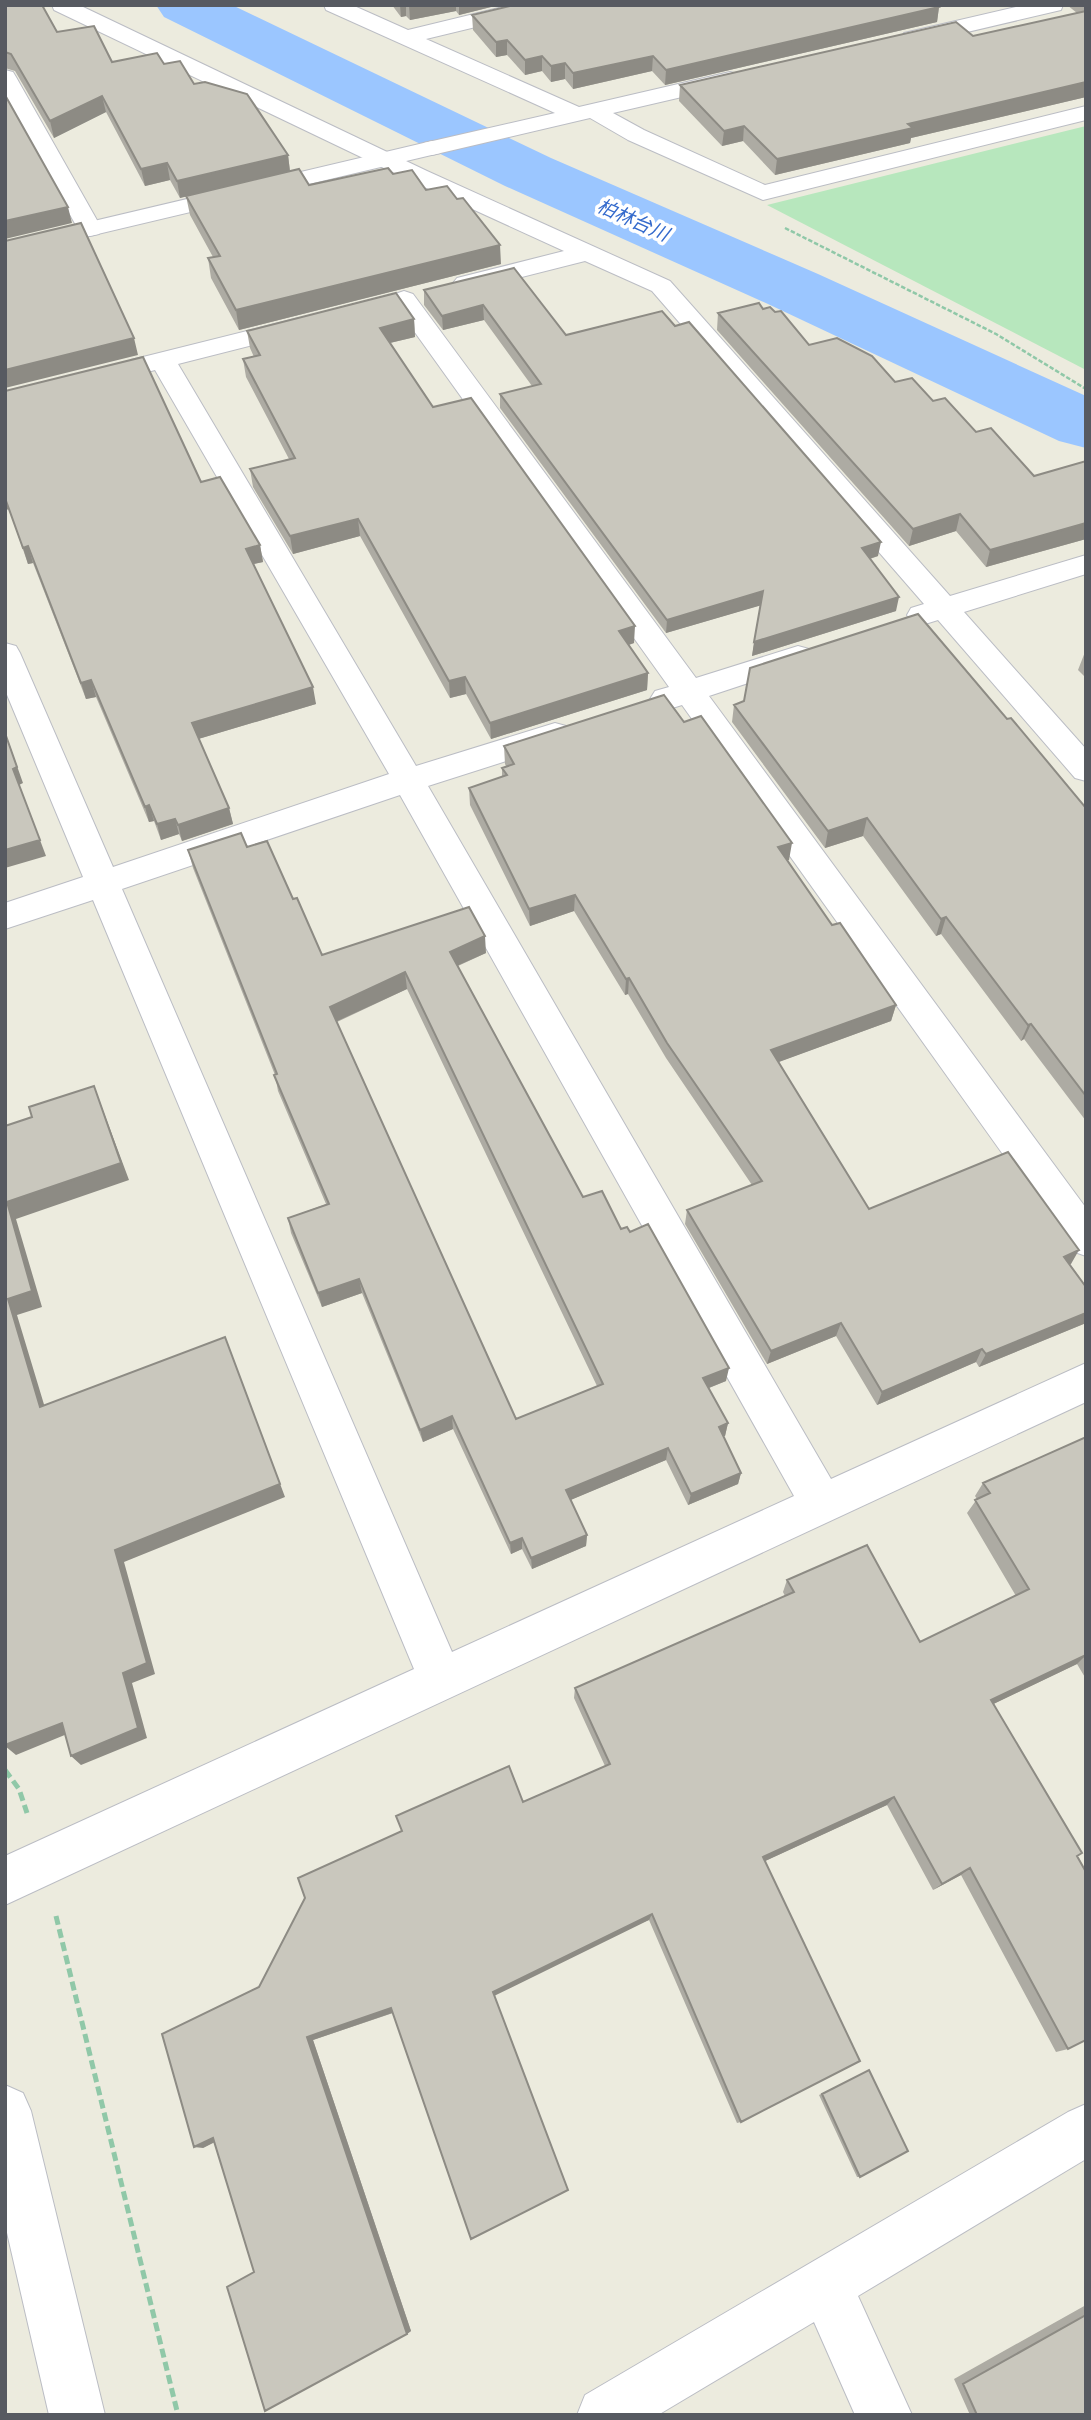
<svg xmlns="http://www.w3.org/2000/svg" width="1091" height="2420" font-family="'Fira Sans Condensed','Noto Sans JP',sans-serif">
<style>
.green{fill:#b7e7bd}
.lines{fill:none;stroke-linecap:round;stroke-linejoin:round}
.river{fill:#9bc6ff;fill-rule:evenodd}
.minor-casing{stroke:#bbbdc4;stroke-width:2}
.tertiary-casing{stroke:#bbbdc4;stroke-width:2}
.path-far1{stroke:#90c8a8;stroke-width:2.5;stroke-dasharray:4.5 2;stroke-linecap:butt}
.path{stroke:#90c8a8;stroke-width:5;stroke-dasharray:9 4.5;stroke-linecap:butt}
.minor{fill:#fff;fill-rule:evenodd}
.tertiary{fill:#fff;fill-rule:evenodd}
.wall{fill:#adaba3;fill-rule:evenodd}
.shaded-wall{fill:#8d8b84}
.building{fill:#c9c7bd;stroke:#8d8b84;stroke-width:2;fill-rule:evenodd}
.labels{text-anchor:middle;dominant-baseline:central;stroke-width:7;stroke-linejoin:round;paint-order:stroke}
.far-water-label{font-size:19px;font-style:italic;fill:#346acc;stroke:#fff}
</style>
<rect width="100%" height="100%" fill="#ecebde"/>
<!-- green -->
<path class="green" d="M 1086,126 L 1086,370 L 767,205 Z"/>
<g class="lines">
<!-- river -->
<path class="river" d="M 156,5 L 232,5 L 551,158 L 818,274 L 1086,396 L 1086,448 L 1059,441 L 768,304 L 505,186 L 164,17 Z"/>
<!-- minor casing -->
<g class="minor-casing">
<path id="minor" d="M 52,5 L 79,5 L 427,171 L 670,281 L 950,596 L 1086,555 L 1086,574 L 964,612 L 1086,749 L 1086,781 L 1075,778 L 938,620 L 922,625 L 911,622 L 907,615 L 911,608 L 924,604 L 652,291 L 585,261 L 466,291 L 457,288 L 453,283 L 457,278 L 564,251 L 411,181 L 54,10 Z
M 324,5 L 352,5 L 408,30 L 511,5 L 548,5 L 546,10 L 426,39 L 579,107 L 730,72 L 738,74 L 741,79 L 738,84 L 613,113 L 644,130 L 765,185 L 1086,106 L 1086,120 L 763,200 L 628,140 L 590,118 L 432,155 L 424,153 L 420,148 L 424,143 L 555,113 L 326,10 Z
M 1025,5 L 1063,5 L 1061,10 L 912,45 L 904,43 L 901,38 L 904,33 Z
M 5,70 L 13,72 L 16,77 L 102,229 L 99,234 L 90,236 L 81,234 L 78,229 L 5,98 Z
M 404,291 L 413,294 L 696,678 L 798,646 L 809,649 L 813,656 L 809,663 L 709,696 L 1086,1208 L 1086,1256 L 1072,1251 L 682,705 L 666,710 L 655,707 L 650,699 L 655,691 L 669,687 L 391,299 L 395,294 Z
M 299,318 L 308,321 L 312,326 L 308,331 L 178,364 L 416,766 L 555,723 L 566,726 L 571,734 L 566,742 L 428,786 L 831,1479 L 1086,1363 L 1086,1402 L 5,1905 L 5,1856 L 414,1669 L 93,900 L 5,929 L 5,903 L 83,877 L 5,690 L 5,643 L 16,646 L 20,653 L 113,867 L 389,774 L 155,370 L 140,374 L 131,372 L 127,366 L 131,360 ZM 400,795 L 794,1496 L 452,1652 L 122,889 Z
M 1086,2104 L 1086,2159 L 858,2296 L 912,2415 L 855,2415 L 814,2322 L 658,2415 L 577,2415 L 585,2395 L 1068,2112 Z"/>
</g>
<!-- tertiary casing -->
<g class="tertiary-casing">
<path id="tertiary" d="M 432,141 L 440,143 L 444,148 L 440,153 L 5,256 L 5,242 Z
M 5,2085 L 23,2093 L 31,2111 L 105,2415 L 49,2415 L 5,2224 Z"/>
</g>
<!-- path-far1 -->
<path class="path-far1" d="M 785,228 L 996,334 L 1086,389"/>
<!-- path -->
<path class="path" d="M 5,1770 L 19,1789 L 27,1813
M 56,1916 L 178,2415"/>
<!-- minor -->
<use href="#minor" class="minor"/>
<!-- tertiary -->
<use href="#tertiary" class="tertiary"/>
</g>
<!-- wall -->
<path class="wall" d="M 5,5 L 112,62 L 164,64 L 194,84 L 288,155 L 290,171 L 309,185 L 393,174 L 426,190 L 501,264 L 239,330 L 211,278 L 208,258 L 213,257 L 190,215 L 186,196 L 180,198 L 170,180 L 145,186 L 106,112 L 54,138 L 15,71 L 5,68 Z
M 392,5 L 499,5 L 459,15 L 456,11 L 410,20 L 406,16 L 401,17 Z
M 1067,5 L 1086,5 L 1086,97 L 911,138 L 910,143 L 775,175 L 743,141 L 722,146 L 679,101 L 680,85 L 973,36 L 1077,13 Z
M 939,7 L 937,22 L 665,85 L 652,71 L 573,89 L 565,79 L 551,82 L 542,71 L 525,75 L 507,55 L 496,57 L 473,30 L 472,15 Z
M 514,268 L 566,335 L 878,556 L 870,559 L 896,611 L 752,656 L 761,605 L 666,633 L 500,408 L 500,394 L 532,386 L 484,320 L 443,330 L 424,305 L 424,290 Z
M 763,309 L 775,312 L 809,345 L 895,382 L 933,401 L 1034,476 L 1086,461 L 1086,539 L 986,567 L 956,531 L 909,546 L 717,330 L 718,313 Z
M 414,319 L 415,337 L 390,343 L 433,407 L 634,643 L 629,645 L 648,673 L 647,690 L 491,739 L 466,694 L 450,698 L 360,536 L 293,554 L 253,487 L 250,469 L 289,459 L 246,377 L 243,359 L 254,357 L 250,348 L 247,331 Z
M 5,391 L 201,482 L 260,545 L 263,562 L 253,564 L 316,704 L 198,739 L 229,808 L 233,824 L 182,841 L 179,834 L 161,840 L 154,821 L 149,822 L 96,697 L 86,699 L 33,563 L 28,564 L 9,509 L 5,510 Z
M 1086,651 L 1086,678 L 1078,670 L 1085,652 Z
M 734,705 L 1007,719 L 1086,808 L 1086,1121 L 1024,1039 L 1021,1041 L 941,934 L 936,936 L 863,836 L 825,848 L 732,722 Z
M 684,722 L 789,860 L 787,860 L 832,925 L 896,1005 L 891,1021 L 778,1062 L 869,1209 L 1071,1264 L 1070,1264 L 1086,1287 L 1086,1323 L 979,1367 L 976,1362 L 877,1405 L 836,1336 L 767,1364 L 685,1224 L 687,1210 L 752,1185 L 666,1058 L 628,994 L 625,995 L 574,911 L 530,926 L 470,805 L 469,788 L 502,777 L 502,768 L 506,766 L 505,764 L 504,746 Z
M 247,847 L 293,899 L 322,955 L 486,953 L 458,966 L 583,1197 L 621,1229 L 726,1381 L 709,1388 L 728,1423 L 725,1436 L 723,1436 L 741,1473 L 738,1484 L 688,1505 L 666,1460 L 570,1500 L 587,1535 L 586,1546 L 532,1569 L 522,1549 L 511,1554 L 453,1429 L 423,1442 L 362,1293 L 322,1307 L 291,1233 L 288,1218 L 326,1204 L 278,1091 L 275,1075 L 193,868 L 188,850 ZM 407,989 L 597,1386 L 516,1419 L 337,1022 Z
M 1086,1437 L 1086,1679 L 1077,1664 L 993,1704 L 1077,1857 L 1068,2049 L 1056,2052 L 961,1875 L 933,1890 L 887,1805 L 765,1861 L 741,2122 L 737,2123 L 649,1920 L 393,2013 L 313,2040 L 411,2331 L 407,2334 L 254,2272 L 214,2142 L 203,2148 L 259,1987 L 523,1802 L 605,1766 L 574,1698 L 575,1688 L 785,1596 L 783,1592 L 787,1580 L 920,1642 L 1016,1596 L 967,1513 L 977,1499 L 975,1496 L 983,1483 Z
M 869,2070 L 860,2177 L 857,2177 L 819,2095 Z
M 1086,2305 L 1086,2415 L 970,2415 L 954,2379 Z"/>
<!-- shaded-wall -->
<path class="shaded-wall" d="M 400,5 L 406,5 L 406,16 L 401,17 Z
M 409,5 L 456,5 L 456,11 L 410,20 Z
M 459,5 L 499,5 L 459,15 Z
M 939,7 L 937,22 L 665,85 L 666,70 Z
M 507,40 L 507,55 L 496,57 L 496,42 Z
M 542,56 L 542,71 L 525,75 L 525,60 Z
M 653,56 L 652,71 L 573,89 L 573,73 Z
M 565,63 L 565,79 L 551,82 L 551,66 Z
M 1086,82 L 1086,97 L 911,138 L 910,143 L 775,175 L 777,159 L 908,124 Z
M 102,96 L 106,112 L 54,138 L 50,121 Z
M 744,126 L 743,141 L 722,146 L 724,131 Z
M 288,155 L 290,172 L 180,198 L 177,181 Z
M 167,163 L 170,180 L 145,186 L 141,169 Z
M 68,207 L 72,223 L 5,239 L 5,221 Z
M 500,245 L 501,264 L 239,330 L 236,310 Z
M 483,305 L 484,320 L 443,330 L 442,316 Z
M 414,319 L 415,337 L 381,345 L 380,328 Z
M 134,338 L 138,355 L 5,388 L 5,370 Z
M 5,499 L 9,509 L 5,510 Z
M 960,514 L 956,531 L 909,546 L 913,529 Z
M 358,519 L 360,536 L 293,554 L 290,536 Z
M 1086,523 L 1086,539 L 986,567 L 990,550 Z
M 881,542 L 878,556 L 859,562 L 862,548 Z
M 260,545 L 263,562 L 249,565 L 246,549 Z
M 28,546 L 33,563 L 28,564 L 23,548 Z
M 763,591 L 762,605 L 666,633 L 667,620 Z
M 899,597 L 896,611 L 752,656 L 754,642 Z
M 635,626 L 634,643 L 618,648 L 619,631 Z
M 648,673 L 647,690 L 491,739 L 490,723 Z
M 465,677 L 466,694 L 450,698 L 449,681 Z
M 91,680 L 96,697 L 86,699 L 81,683 Z
M 313,687 L 316,704 L 195,740 L 192,723 Z
M 5,732 L 23,783 L 19,785 L 13,769 Z
M 149,805 L 154,821 L 149,822 L 145,807 Z
M 229,808 L 233,824 L 182,841 L 178,825 Z
M 867,818 L 863,836 L 825,848 L 828,831 Z
M 175,819 L 179,834 L 161,840 L 157,824 Z
M 40,840 L 46,856 L 5,868 L 5,850 Z
M 792,843 L 789,860 L 775,864 L 778,847 Z
M 575,895 L 574,911 L 530,926 L 529,909 Z
M 946,917 L 941,934 L 936,936 L 941,919 Z
M 485,936 L 486,953 L 452,968 L 450,952 Z
M 405,972 L 407,989 L 333,1023 L 330,1007 Z
M 629,978 L 628,994 L 625,995 L 626,979 Z
M 896,1005 L 891,1021 L 768,1066 L 771,1050 Z
M 1031,1024 L 1024,1039 L 1021,1041 L 1028,1025 Z
M 94,1086 L 129,1180 L 16,1219 L 42,1307 L 17,1315 L 49,1421 L 40,1407 L 8,1299 L 7,1202 Z
M 1079,1250 L 1071,1264 L 1056,1270 L 1064,1257 Z
M 359,1279 L 362,1293 L 322,1307 L 318,1293 Z
M 1086,1313 L 1086,1323 L 979,1367 L 986,1354 Z
M 841,1323 L 836,1336 L 767,1364 L 771,1351 Z
M 225,1337 L 285,1497 L 124,1562 L 155,1674 L 132,1683 L 147,1738 L 81,1765 L 71,1756 L 123,1673 L 115,1550 Z
M 982,1349 L 976,1362 L 877,1405 L 882,1392 Z
M 729,1368 L 726,1381 L 701,1391 L 703,1378 Z
M 452,1416 L 453,1429 L 423,1442 L 420,1430 Z
M 728,1423 L 725,1436 L 716,1439 L 719,1427 Z
M 668,1448 L 666,1460 L 566,1502 L 566,1490 Z
M 741,1473 L 738,1484 L 688,1505 L 691,1494 Z
M 587,1535 L 586,1546 L 532,1569 L 531,1558 Z
M 522,1538 L 522,1549 L 511,1554 L 510,1543 Z
M 1086,1655 L 1077,1664 L 981,1710 L 991,1700 Z
M 62,1723 L 72,1732 L 16,1755 L 5,1746 L 5,1745 Z
M 894,1797 L 887,1805 L 759,1864 L 763,1857 Z
M 970,1868 L 961,1875 L 933,1890 L 942,1884 Z
M 652,1914 L 649,1920 L 494,1996 L 493,1992 Z
M 391,2008 L 395,2012 L 313,2040 L 411,2331 L 407,2334 L 307,2037 Z
M 213,2138 L 221,2139 L 203,2148 L 194,2147 Z"/>
<!-- building -->
<path class="building" d="M 5,5 L 42,5 L 57,32 L 94,26 L 112,62 L 157,53 L 164,64 L 180,61 L 194,84 L 205,82 L 247,94 L 288,155 L 177,181 L 167,163 L 141,169 L 102,96 L 50,121 L 11,54 L 5,52 Z
M 514,5 L 937,5 L 939,7 L 666,70 L 653,56 L 573,73 L 565,63 L 551,66 L 542,56 L 525,60 L 507,40 L 496,42 L 472,15 Z
M 1086,11 L 1086,82 L 908,124 L 913,128 L 777,159 L 744,126 L 724,131 L 680,85 L 956,22 L 973,36 Z
M 5,95 L 68,207 L 5,221 Z
M 388,168 L 393,174 L 412,170 L 426,190 L 447,186 L 457,199 L 463,198 L 500,245 L 236,310 L 208,258 L 220,256 L 186,196 L 299,169 L 309,185 Z
M 81,223 L 134,338 L 5,370 L 5,241 Z
M 514,268 L 566,335 L 662,311 L 675,326 L 689,322 L 881,542 L 862,548 L 899,597 L 754,642 L 763,591 L 667,620 L 500,394 L 541,384 L 483,305 L 442,316 L 424,290 Z
M 396,293 L 414,319 L 380,328 L 433,407 L 471,398 L 635,626 L 619,631 L 648,673 L 490,723 L 465,677 L 449,681 L 358,519 L 290,536 L 250,469 L 295,458 L 243,359 L 260,355 L 247,331 Z
M 759,303 L 763,309 L 770,307 L 775,312 L 781,311 L 809,345 L 837,338 L 872,356 L 895,382 L 912,378 L 933,401 L 945,398 L 976,432 L 991,428 L 1034,476 L 1086,461 L 1086,523 L 990,550 L 960,514 L 913,529 L 718,313 Z
M 143,357 L 201,482 L 220,477 L 260,545 L 246,549 L 313,687 L 192,723 L 229,808 L 178,825 L 175,819 L 157,824 L 149,805 L 145,807 L 91,680 L 81,683 L 28,546 L 23,548 L 5,498 L 5,391 Z
M 918,614 L 1007,719 L 1011,718 L 1086,808 L 1086,1096 L 1031,1024 L 1028,1025 L 946,917 L 941,919 L 867,818 L 828,831 L 734,705 L 744,701 L 750,668 Z
M 664,695 L 684,722 L 701,716 L 792,843 L 778,847 L 832,925 L 840,923 L 896,1005 L 771,1050 L 869,1209 L 1008,1152 L 1079,1250 L 1064,1257 L 1086,1287 L 1086,1313 L 986,1354 L 982,1349 L 882,1392 L 841,1323 L 771,1351 L 687,1210 L 762,1181 L 667,1043 L 629,978 L 626,979 L 575,895 L 529,909 L 469,788 L 507,775 L 502,768 L 514,764 L 504,746 Z
M 5,733 L 17,767 L 13,769 L 40,840 L 5,850 Z
M 241,833 L 247,847 L 267,841 L 293,899 L 297,898 L 322,955 L 469,907 L 485,936 L 450,952 L 583,1197 L 602,1191 L 621,1229 L 627,1227 L 630,1232 L 648,1224 L 729,1368 L 703,1378 L 728,1423 L 719,1427 L 741,1473 L 691,1494 L 668,1448 L 566,1490 L 587,1535 L 531,1558 L 522,1538 L 510,1543 L 452,1416 L 420,1430 L 359,1279 L 318,1293 L 288,1218 L 329,1204 L 274,1075 L 277,1074 L 188,850 ZM 405,972 L 603,1384 L 516,1419 L 330,1007 Z
M 94,1086 L 121,1163 L 7,1202 L 32,1291 L 8,1299 L 40,1407 L 225,1337 L 280,1484 L 115,1550 L 147,1663 L 123,1673 L 138,1728 L 71,1756 L 62,1723 L 5,1745 L 5,1126 L 32,1117 L 29,1107 Z
M 1086,1437 L 1086,1655 L 991,1700 L 1082,1853 L 1077,1856 L 1086,1872 L 1086,2040 L 1068,2049 L 970,1868 L 942,1884 L 894,1797 L 763,1857 L 860,2061 L 741,2122 L 652,1914 L 493,1992 L 568,2190 L 471,2239 L 391,2008 L 307,2037 L 407,2334 L 265,2411 L 227,2287 L 254,2272 L 213,2138 L 194,2147 L 162,2034 L 259,1987 L 305,1898 L 298,1878 L 402,1831 L 396,1816 L 509,1766 L 523,1802 L 610,1764 L 575,1688 L 794,1592 L 787,1580 L 867,1545 L 920,1642 L 1029,1589 L 975,1500 L 990,1493 L 983,1483 Z
M 869,2070 L 908,2151 L 860,2177 L 822,2094 Z
M 1086,2315 L 1086,2415 L 977,2415 L 963,2384 Z"/>
<g class="labels">
<!-- far-water labels -->
<g class="far-water-label">
<text transform="translate(633 220) rotate(24)">柏林台川</text>
</g>
</g>
<!-- border -->
<rect width="1091" height="2420" fill="none" stroke="#575a61" stroke-width="14"/>
</svg>
